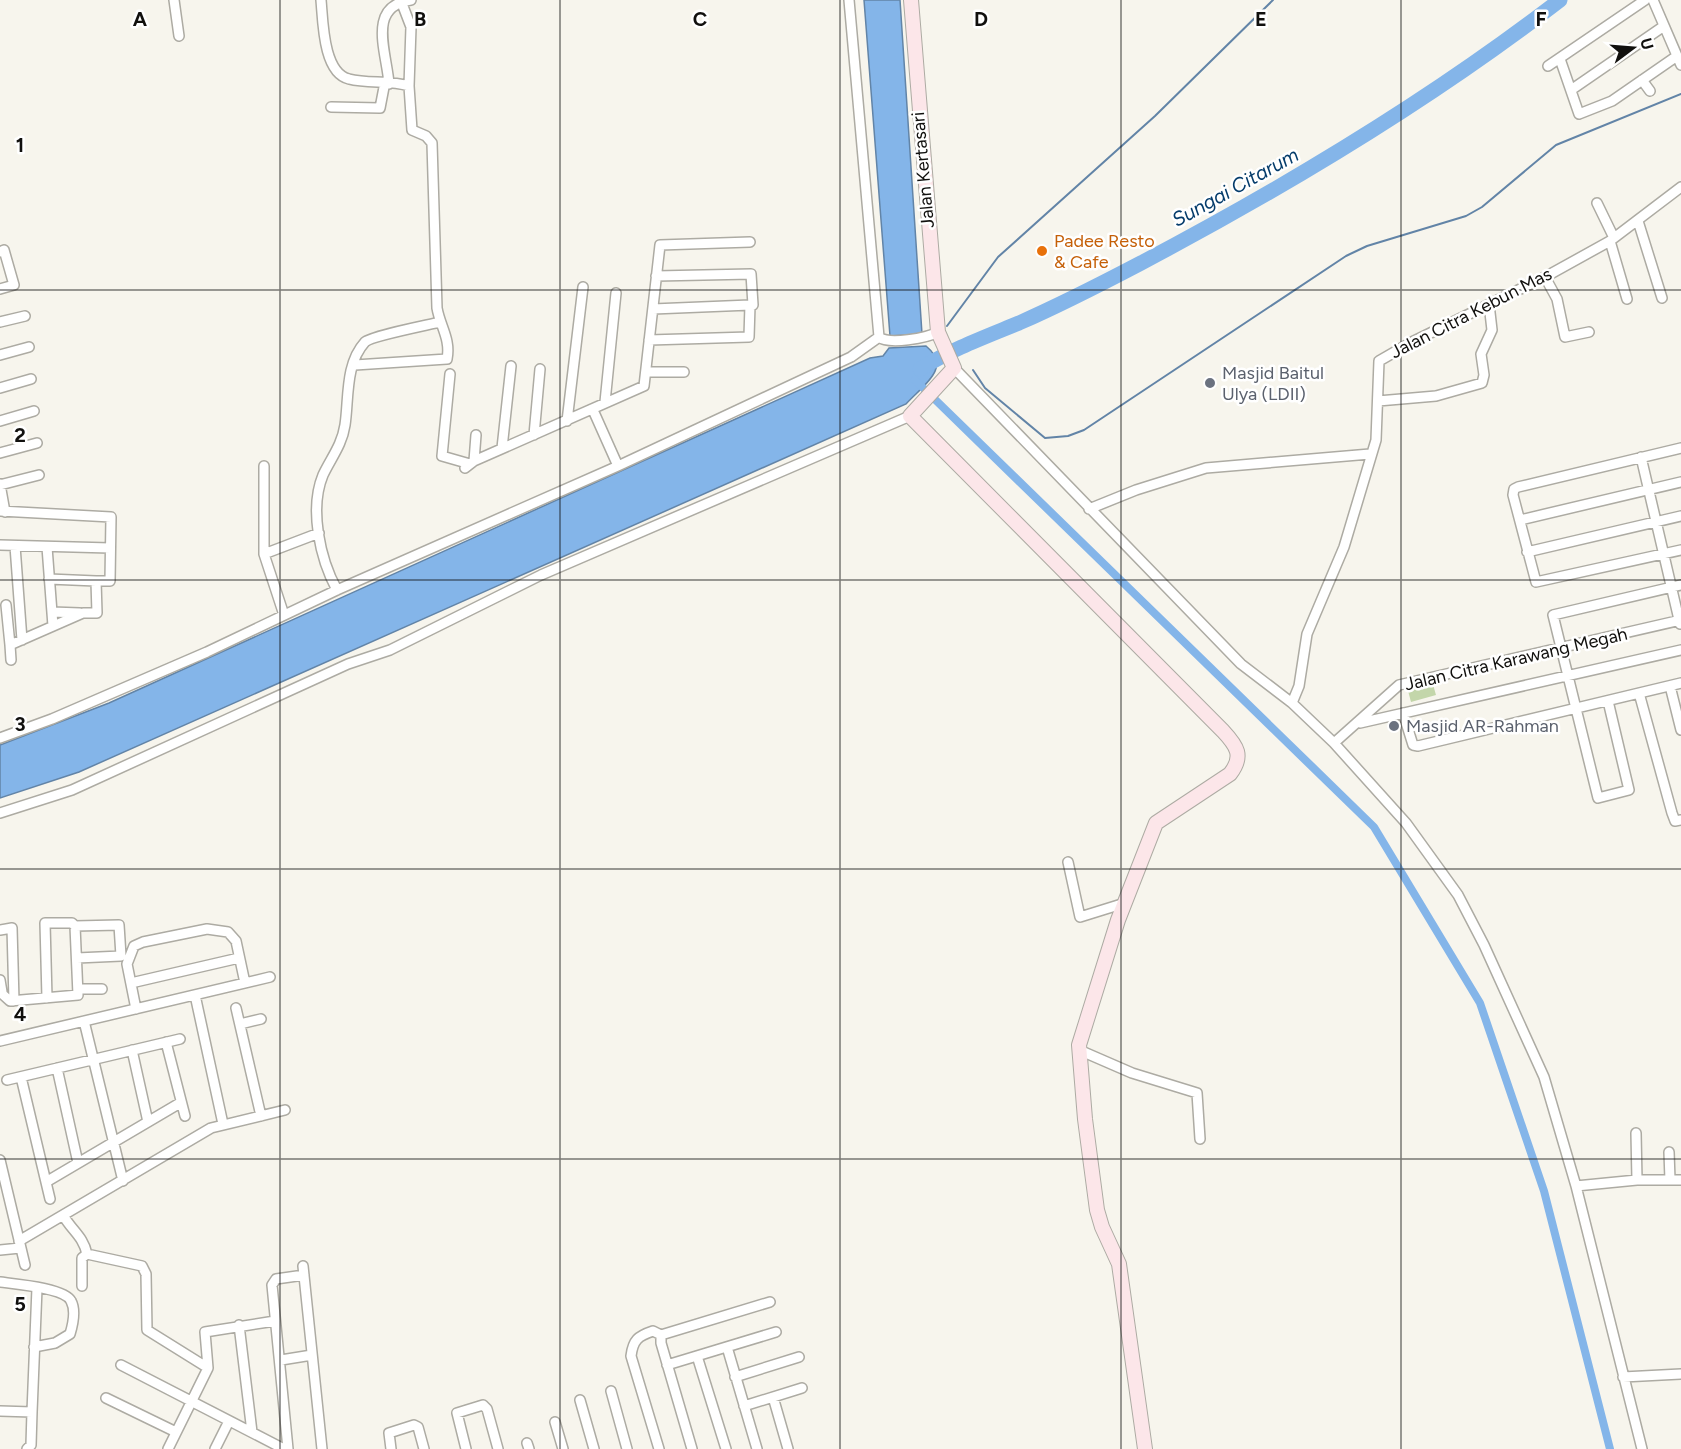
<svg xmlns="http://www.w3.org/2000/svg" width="1681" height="1449" font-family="Figtree,sans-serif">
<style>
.grass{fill:#c3d6aa}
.water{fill:#84b5e9;stroke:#6284a7;stroke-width:1.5}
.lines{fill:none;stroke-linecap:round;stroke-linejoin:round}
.stream{stroke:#6284a7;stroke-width:2}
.canal{stroke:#84b5e9;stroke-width:8}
.river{stroke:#84b5e9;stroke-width:15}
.street-casing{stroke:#adaba3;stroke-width:12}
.secondary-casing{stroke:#adaba3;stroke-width:16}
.street{stroke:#fff;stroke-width:9}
.secondary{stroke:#fce6e9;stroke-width:14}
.grid{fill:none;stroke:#11100e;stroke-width:1.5;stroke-opacity:0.55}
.food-dot{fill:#e8710a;stroke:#fff;stroke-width:2}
.worship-dot{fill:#6b7280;stroke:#fff;stroke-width:2}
.labels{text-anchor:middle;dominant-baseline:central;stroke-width:5;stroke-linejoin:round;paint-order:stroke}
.street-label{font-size:18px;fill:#11100e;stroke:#fff}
.food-label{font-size:18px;fill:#c56008;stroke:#fff;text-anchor:start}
.worship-label{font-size:18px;fill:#5b616d;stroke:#fff;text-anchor:start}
.water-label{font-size:20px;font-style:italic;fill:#053c6b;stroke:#fff}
.grid-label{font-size:20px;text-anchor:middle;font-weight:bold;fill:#11100e;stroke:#fff;stroke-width:5;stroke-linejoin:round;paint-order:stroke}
</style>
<rect width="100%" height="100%" fill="#f7f5ed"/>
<!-- grass -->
<path class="grass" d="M 1432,681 L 1436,695 L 1411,702 L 1407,687 Z"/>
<!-- water -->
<path class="water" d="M 864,0 L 900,0 L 922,334 L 890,336 Z
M 926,346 C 953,368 922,386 906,404 L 79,772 L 0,798 L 0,745 L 109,703 L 870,358 L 883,356 L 889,348 Z"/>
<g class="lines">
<!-- stream -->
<path class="stream" d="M 947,326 L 998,257 L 1155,116 L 1273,0
M 973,370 L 985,388 L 1045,438 L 1068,436 L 1084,430 L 1346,256 L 1367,246 L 1466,216 L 1482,207 L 1556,145 L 1681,94"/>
<!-- canal -->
<path class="canal" d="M 915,380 L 1374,827 L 1480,1003 L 1544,1191 L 1610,1449"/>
<!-- river -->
<path class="river" d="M 920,369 C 952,349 985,337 1019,323 C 1060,305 1101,284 1141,263 C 1287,186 1429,101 1560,0"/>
<!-- street casing -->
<g class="street-casing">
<path id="street" d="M 174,0 L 179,36
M 321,0 C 323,21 323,73 349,79 C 368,84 390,80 409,86 L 412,130 L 426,136 L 432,143 L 437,308 C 440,326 451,339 447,359 L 355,365
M 849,0 L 879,337 C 889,345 927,338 938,332
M 1653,0 L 1681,65
M 401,1 L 411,27 L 409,86
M 1560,59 L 1579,114 L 1612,101 L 1677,56
M 1548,66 L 1645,0
M 1642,80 L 1650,91
M 389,84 C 387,53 366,6 411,0
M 1571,90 L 1664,26
M 331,107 L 380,108 L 385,82
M 1597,203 L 1614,238
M 1638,221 L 1662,298
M 1610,241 L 1627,299
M 0,252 L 4,250 L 14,285 L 0,289
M 1545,277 L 1557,299 L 1565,337 L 1589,332
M 653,309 L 750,305
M 0,322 L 25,316
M 649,340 L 749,337 L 750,305 L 753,305 L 751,274 L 656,276
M 0,355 L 29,347
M 954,368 L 1241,664 L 1292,703 L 1334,743 L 1406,823 L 1458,895 L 1484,945 L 1544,1077 L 1576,1186 L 1642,1449
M 646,372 L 684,372
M 450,374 L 442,456 L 470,464
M 0,388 L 31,379
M 1378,401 L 1436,396 L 1482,383 L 1484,375 L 1481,354 L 1492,330 L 1489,304
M 605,402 L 616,293
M 593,410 L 618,466
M 0,421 L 34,411
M 567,421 L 583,287
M 534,435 L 540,369
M 502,448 L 511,366
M 1681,448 L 1518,487 L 1514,489 L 1513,495 L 1536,582 L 1681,550
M 0,453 L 37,443
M 1641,457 L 1680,624
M 474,461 L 476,435
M 264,466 L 264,554 L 284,615
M 465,468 L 474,461 L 644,386 L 660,245 L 750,242
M 0,484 L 5,512
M 0,485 L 39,475
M 1089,509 L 1136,490 L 1206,468 L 1370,454
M 0,511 L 111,517 L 110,581 L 96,581 L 97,613 L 83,613 L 10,645 L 11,660
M 1520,520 L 1681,482
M 0,545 L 110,548
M 15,546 L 22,640
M 47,547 L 53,626
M 1527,552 L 1681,516
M 264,554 L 319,533
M 49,579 L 96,581
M 337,590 C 320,559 309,509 323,475 C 331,458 342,445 345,425 C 349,398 345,364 365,342 C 371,336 428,325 440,322
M 6,605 L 10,645
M 52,612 L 80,613
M 1670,686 L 1681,730
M 1639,693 L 1672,813 L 1675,821 L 1681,820
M 1608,701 L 1629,790 L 1598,798 L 1553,615 L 1681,585
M 1292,703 L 1299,686 L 1307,634 L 1344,547 L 1376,440 L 1379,361 L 1412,342 L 1545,277 L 1610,241 L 1681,187
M 1403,713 L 1413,745 L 1418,746 L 1681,683
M 1360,723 L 1681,650
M 0,738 L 52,719 L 207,652 L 337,590 L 618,466 L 851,357 L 879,337
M 1334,743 L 1399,685 L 1681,620
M 0,813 L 72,790 L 348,664 L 390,650 L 541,575 L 910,416
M 1068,862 L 1080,917 L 1125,903
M 75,926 L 119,925 L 121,956 L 77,958
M 0,930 L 12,928 L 14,1001
M 0,980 L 2,992
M 131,983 L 239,958
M 78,989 L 102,989
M 0,992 L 10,1001 L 78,995 L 75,926 L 72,923 L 45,923 L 47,998
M 195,995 L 223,1124
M 236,1008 L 261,1116
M 136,1009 L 127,964 L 134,946 L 143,942 L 207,929 L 228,932 L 236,941 L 245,983
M 84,1021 L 123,1181
M 240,1024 L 261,1019
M 0,1041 L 270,977
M 166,1042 L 185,1116
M 132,1050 L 148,1122
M 1079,1050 L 1132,1073 L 1197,1093 L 1200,1139
M 57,1068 L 78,1163
M 21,1077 L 50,1199
M 7,1080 L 180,1039
M 1636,1133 L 1637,1180
M 1669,1152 L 1670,1180
M 0,1160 L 25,1265
M 46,1182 L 180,1103
M 1576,1186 L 1637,1180 L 1681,1180
M 63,1215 C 72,1231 83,1236 87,1254
M 19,1241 L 211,1128 L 285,1110
M 0,1250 L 20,1248
M 303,1266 L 322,1449
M 0,1282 C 15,1284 65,1288 71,1301 C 76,1310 73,1324 70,1334 L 55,1343 L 34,1347
M 82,1286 L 82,1258 L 87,1254 L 142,1266 L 146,1274 L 147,1330 L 208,1368
M 239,1325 L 252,1432
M 661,1335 L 661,1343 L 692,1449
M 661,1335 L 770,1302
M 727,1347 L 757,1449
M 697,1356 L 726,1449
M 281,1360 L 312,1355
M 121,1365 L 284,1449
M 667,1365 L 776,1332
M 735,1377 L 799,1357
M 1623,1377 L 1681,1374
M 611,1391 L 627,1449
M 773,1397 L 788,1449
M 106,1398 L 176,1432
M 580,1400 L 594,1449
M 744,1406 L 802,1388
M 0,1411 L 32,1412 L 37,1288
M 555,1422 L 563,1449
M 527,1443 L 529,1449
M 27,1449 L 31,1445 L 32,1412
M 168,1449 L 208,1368 L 205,1332 L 275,1321
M 215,1449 L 229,1421
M 288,1449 L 272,1285 L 276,1279 L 304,1275
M 391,1449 L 389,1433 L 414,1425 L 418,1427 L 424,1449
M 466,1449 L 457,1413 L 483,1405 L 487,1409 L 498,1449
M 659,1449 L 631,1356 C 633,1340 638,1336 653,1331 L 661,1335"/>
</g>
<!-- secondary casing -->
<g class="secondary-casing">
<path id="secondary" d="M 911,0 L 938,332 L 954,368 L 910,416 L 1223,731 C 1237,746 1244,756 1230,774 L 1156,823 L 1118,920 L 1079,1045 L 1085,1119 L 1097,1210 L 1102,1227 L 1119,1264 L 1145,1449"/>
</g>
<!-- street -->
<use href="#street" class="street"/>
<!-- secondary -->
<use href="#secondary" class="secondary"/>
</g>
<!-- grid -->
<path class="grid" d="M 280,0 L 280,1449M 560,0 L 560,1449M 840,0 L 840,1449M 1121,0 L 1121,1449M 1401,0 L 1401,1449M 0,290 L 1681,290M 0,580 L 1681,580M 0,869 L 1681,869M 0,1159 L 1681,1159"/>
<!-- markers -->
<circle class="food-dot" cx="1042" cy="251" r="6"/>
<g class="worship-dot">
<circle cx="1210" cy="383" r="6"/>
<circle cx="1394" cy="726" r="6"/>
</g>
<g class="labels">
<!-- street labels -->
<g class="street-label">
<text transform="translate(923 170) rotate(-95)">Jalan Kertasari</text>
<text transform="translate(1471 313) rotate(-27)">Jalan Citra Kebun Mas</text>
<text transform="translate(1516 659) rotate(-13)">Jalan Citra Karawang Megah</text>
</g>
<!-- food labels -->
<g class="food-label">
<text x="1054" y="241">Padee Resto<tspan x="1054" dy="21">&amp; Cafe</tspan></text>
</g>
<!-- worship labels -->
<g class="worship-label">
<text x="1222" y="373">Masjid Baitul<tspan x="1222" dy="21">Ulya (LDII)</tspan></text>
<text x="1406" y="726">Masjid AR-Rahman</text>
</g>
<!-- water labels -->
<g class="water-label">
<text transform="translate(1235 187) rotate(-29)">Sungai Citarum</text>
</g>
</g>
<g class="grid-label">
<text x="140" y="26">A</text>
<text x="420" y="26">B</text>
<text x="700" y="26">C</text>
<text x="981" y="26">D</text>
<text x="1261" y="26">E</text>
<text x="1541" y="26">F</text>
<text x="20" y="152">1</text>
<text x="20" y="442">2</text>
<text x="20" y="731">3</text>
<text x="20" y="1021">4</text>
<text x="20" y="1311">5</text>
</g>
<!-- north arrow -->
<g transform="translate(1633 48) rotate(74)" stroke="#ffffff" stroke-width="4.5" paint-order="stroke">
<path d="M0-4.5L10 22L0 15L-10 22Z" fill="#11100e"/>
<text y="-9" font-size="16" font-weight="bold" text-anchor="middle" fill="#11100e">U</text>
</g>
</svg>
